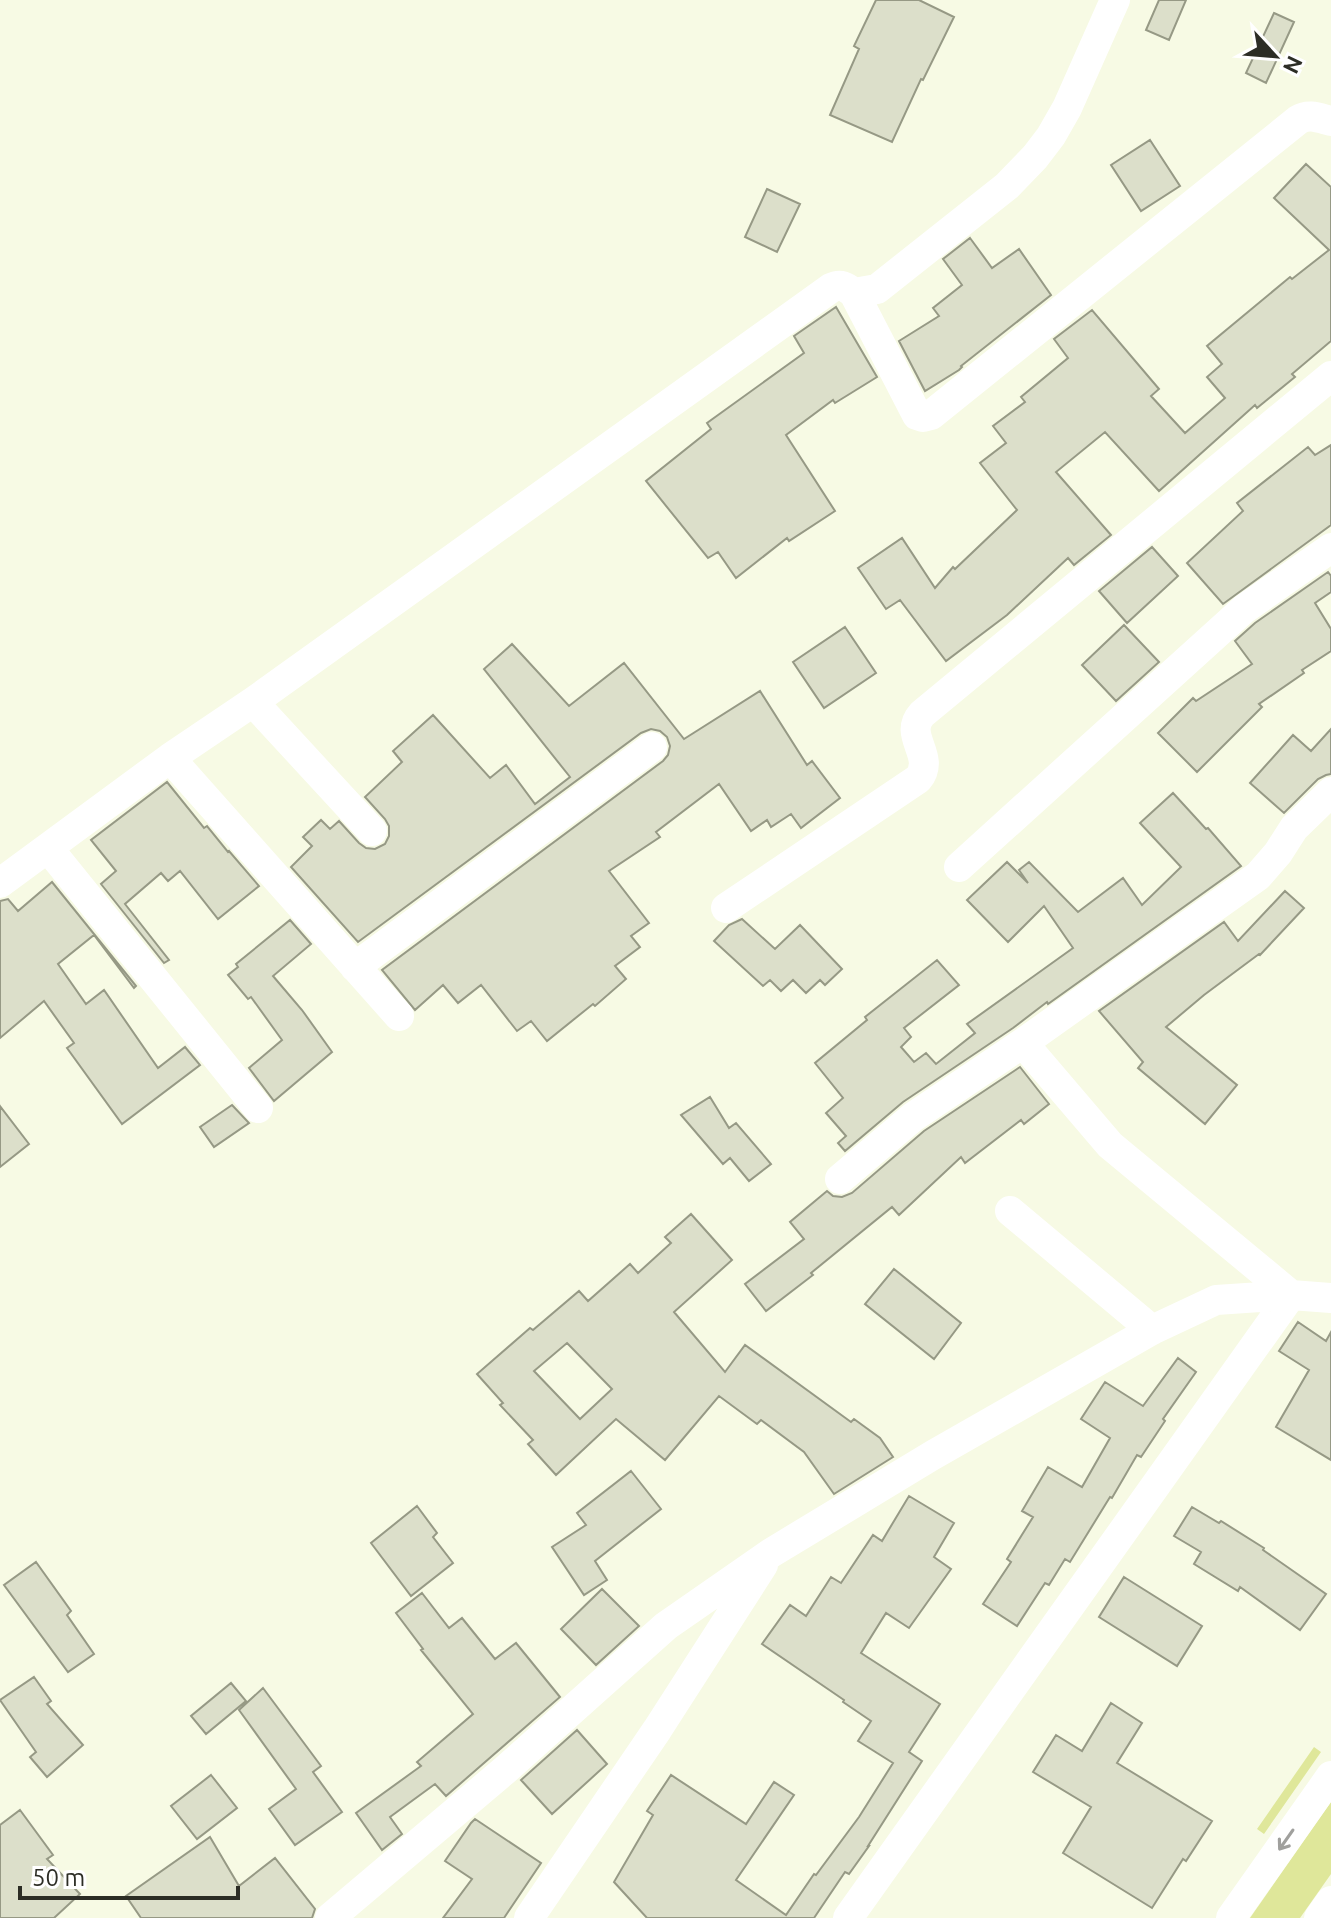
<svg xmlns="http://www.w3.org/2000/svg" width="1331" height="1918" font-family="Ubuntu,sans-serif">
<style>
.green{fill:#dfe79a}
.building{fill:#dcdfca;stroke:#969985;stroke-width:2;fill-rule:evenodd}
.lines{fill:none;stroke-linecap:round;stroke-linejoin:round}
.minor{stroke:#fff;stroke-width:30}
.oneway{stroke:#a0a09d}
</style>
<rect width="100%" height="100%" fill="#f7fae4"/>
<!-- green -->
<path class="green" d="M 1314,1747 L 1321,1752 L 1264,1834 L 1257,1829 Z
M 1331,1802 L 1331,1874 L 1300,1918 L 1250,1918 Z"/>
<!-- building -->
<path class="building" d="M 876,0 L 919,0 L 954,17 L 923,80 L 921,79 L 892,142 L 830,115 L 859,49 L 854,46 Z
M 1159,0 L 1186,0 L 1169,40 L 1146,30 Z
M 1274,13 L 1294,22 L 1266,83 L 1246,73 Z
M 1150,140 L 1180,186 L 1141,211 L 1111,165 Z
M 1306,164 L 1331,187 L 1331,341 L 1292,374 L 1295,377 L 1257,408 L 1255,405 L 1159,491 L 1105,432 L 1056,472 L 1111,535 L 1074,565 L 1068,558 L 1007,615 L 946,661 L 900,600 L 886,609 L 858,568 L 902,538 L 935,588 L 953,567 L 955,569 L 1017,510 L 980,463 L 1006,443 L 993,426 L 1025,402 L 1021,397 L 1068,358 L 1054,339 L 1092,310 L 1159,389 L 1151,396 L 1185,433 L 1225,398 L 1207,377 L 1222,364 L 1207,346 L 1290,277 L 1292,279 L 1329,250 L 1274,198 Z
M 767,189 L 800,204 L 777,252 L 745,237 Z
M 970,238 L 992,268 L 1019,249 L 1051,295 L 961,366 L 962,367 L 959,370 L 925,391 L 899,341 L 939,316 L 933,308 L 962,285 L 943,259 Z
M 836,307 L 877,377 L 835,403 L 833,400 L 786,435 L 835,511 L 789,541 L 787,538 L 736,578 L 718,552 L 708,558 L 646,481 L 711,429 L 707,423 L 804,353 L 794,336 Z
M 1331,445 L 1331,525 L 1223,604 L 1187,563 L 1243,511 L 1237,503 L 1308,447 L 1315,455 Z
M 1152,547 L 1178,576 L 1127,623 L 1099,591 Z
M 1328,572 L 1331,576 L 1331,592 L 1315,603 L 1331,629 L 1331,651 L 1302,670 L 1304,673 L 1259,704 L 1262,707 L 1197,772 L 1158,733 L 1193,698 L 1196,701 L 1252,664 L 1235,641 L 1255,623 Z
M 1124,625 L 1159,662 L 1116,701 L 1082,665 Z
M 845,627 L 876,673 L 824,708 L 793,662 Z
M 512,644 L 569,706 L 624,663 L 684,739 L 760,691 L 807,765 L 812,761 L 840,798 L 801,828 L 791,814 L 771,827 L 767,820 L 751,831 L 719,784 L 656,832 L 660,837 L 609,871 L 649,923 L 631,936 L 640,947 L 615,966 L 626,979 L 595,1006 L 593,1004 L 547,1041 L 531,1021 L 517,1031 L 481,985 L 458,1003 L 443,985 L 415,1010 L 382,970 L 663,761 L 668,755 L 670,746 L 667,737 L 660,731 L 651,729 L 641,733 L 358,942 L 291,867 L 312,846 L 303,837 L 321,820 L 330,829 L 339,821 L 359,843 L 366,848 L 375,849 L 385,844 L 389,836 L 389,826 L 385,819 L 365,797 L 402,762 L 393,751 L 433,715 L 490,778 L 506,765 L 535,804 L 570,777 L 484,669 Z
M 1331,729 L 1331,774 L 1326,775 L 1318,779 L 1284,813 L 1250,783 L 1293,735 L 1311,751 Z
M 167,782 L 204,828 L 207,826 L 228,852 L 229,851 L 259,886 L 218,919 L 180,871 L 168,881 L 161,873 L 125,904 L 169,960 L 164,963 L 101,884 L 116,871 L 91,840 Z
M 1173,793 L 1206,829 L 1208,828 L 1241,866 L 1048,1004 L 1047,1002 L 1013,1028 L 903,1102 L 845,1151 L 838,1143 L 846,1136 L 826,1113 L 843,1098 L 815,1063 L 867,1020 L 865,1017 L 937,960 L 959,985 L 904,1028 L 911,1037 L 901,1047 L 914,1062 L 926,1053 L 936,1064 L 975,1033 L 967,1024 L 1073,948 L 1044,906 L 1008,942 L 967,900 L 1007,862 L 1028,883 L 1019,870 L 1029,862 L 1078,912 L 1123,878 L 1142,905 L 1181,867 L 1140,823 Z
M 52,882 L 136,986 L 134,988 L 94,935 L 58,964 L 86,1004 L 104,990 L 158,1068 L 185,1047 L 200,1065 L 122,1124 L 67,1048 L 74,1043 L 44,1001 L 0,1038 L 0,901 L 8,899 L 18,911 Z
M 1285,891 L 1304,908 L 1260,955 L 1259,954 L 1204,995 L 1166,1027 L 1237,1085 L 1205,1124 L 1138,1068 L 1143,1062 L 1099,1011 L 1224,922 L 1238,941 Z
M 742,919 L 775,949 L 800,925 L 842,969 L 825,985 L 820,980 L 806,993 L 793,980 L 781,991 L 770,980 L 763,986 L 714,941 L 729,925 Z
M 290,920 L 311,944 L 273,976 L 302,1010 L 332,1052 L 274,1101 L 249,1068 L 282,1040 L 251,997 L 248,999 L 228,975 L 238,967 L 236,964 Z
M 1020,1067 L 1049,1104 L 1024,1124 L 1021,1120 L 965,1163 L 961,1157 L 899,1215 L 892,1207 L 811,1273 L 813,1275 L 766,1311 L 745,1284 L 804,1239 L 790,1222 L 827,1191 L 833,1196 L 842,1197 L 852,1193 L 924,1131 Z
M 710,1097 L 729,1128 L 736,1123 L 771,1164 L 749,1181 L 730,1158 L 723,1164 L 681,1115 Z
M 232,1105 L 249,1123 L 214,1147 L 200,1127 Z
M 0,1106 L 29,1144 L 0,1167 Z
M 691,1214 L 732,1260 L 674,1312 L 725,1372 L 745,1345 L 851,1422 L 854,1419 L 880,1438 L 893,1457 L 834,1494 L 804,1452 L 761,1420 L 757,1424 L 719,1396 L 665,1460 L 616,1419 L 556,1475 L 528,1444 L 533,1440 L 500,1405 L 503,1403 L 477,1374 L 530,1328 L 533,1330 L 579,1291 L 588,1301 L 630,1264 L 638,1273 L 671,1243 L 665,1237 ZM 567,1343 L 612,1389 L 580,1419 L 534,1371 Z
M 894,1269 L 961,1323 L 934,1359 L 865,1304 Z
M 1298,1322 L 1326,1341 L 1331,1332 L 1331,1460 L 1276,1427 L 1309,1370 L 1279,1351 Z
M 1178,1358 L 1196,1372 L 1163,1419 L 1165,1421 L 1141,1457 L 1137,1455 L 1112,1498 L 1110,1497 L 1070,1562 L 1065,1559 L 1049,1585 L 1045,1583 L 1017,1626 L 983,1604 L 1011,1562 L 1007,1559 L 1033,1517 L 1022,1511 L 1048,1467 L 1082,1487 L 1110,1438 L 1081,1419 L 1105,1382 L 1143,1406 Z
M 631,1471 L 661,1509 L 595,1561 L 607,1580 L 584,1595 L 552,1547 L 586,1525 L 577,1513 Z
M 909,1496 L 954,1523 L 934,1557 L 951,1569 L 909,1628 L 886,1613 L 861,1653 L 940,1704 L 909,1752 L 922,1761 L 868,1846 L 869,1846 L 849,1874 L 845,1872 L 814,1918 L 647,1918 L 614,1882 L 653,1815 L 647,1811 L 671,1775 L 746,1824 L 774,1782 L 794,1795 L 736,1880 L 786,1915 L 814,1874 L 816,1875 L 859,1817 L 893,1763 L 858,1741 L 871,1721 L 843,1702 L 844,1700 L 762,1644 L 790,1605 L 806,1616 L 831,1577 L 841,1583 L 873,1535 L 882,1541 Z
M 417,1506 L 437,1533 L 433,1537 L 453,1563 L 411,1596 L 371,1543 Z
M 1192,1507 L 1219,1523 L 1221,1521 L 1264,1548 L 1263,1550 L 1326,1594 L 1300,1630 L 1240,1587 L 1238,1591 L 1194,1564 L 1201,1552 L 1174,1536 Z
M 36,1562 L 71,1611 L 67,1615 L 94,1654 L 68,1672 L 4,1585 Z
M 1124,1577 L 1202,1626 L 1177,1666 L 1099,1617 Z
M 602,1589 L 639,1626 L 596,1665 L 561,1629 Z
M 422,1593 L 449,1628 L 462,1618 L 495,1659 L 516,1643 L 560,1697 L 446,1796 L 435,1784 L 390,1817 L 402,1834 L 382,1850 L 356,1813 L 421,1766 L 417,1762 L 473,1714 L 421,1650 L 423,1649 L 396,1613 Z
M 34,1677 L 51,1701 L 47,1704 L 83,1745 L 47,1777 L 30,1757 L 36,1752 L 0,1700 Z
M 231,1683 L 246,1701 L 206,1734 L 191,1716 Z
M 263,1688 L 321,1766 L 313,1772 L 342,1812 L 295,1845 L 269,1809 L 296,1789 L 239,1710 Z
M 1111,1703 L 1142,1723 L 1117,1763 L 1212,1821 L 1186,1861 L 1183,1859 L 1152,1908 L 1063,1853 L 1091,1807 L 1033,1772 L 1056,1735 L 1082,1751 Z
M 577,1730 L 607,1764 L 552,1814 L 521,1780 Z
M 211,1775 L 237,1808 L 197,1839 L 171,1806 Z
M 20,1810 L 53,1855 L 47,1859 L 80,1894 L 54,1918 L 0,1918 L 0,1825 Z
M 475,1819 L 541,1863 L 504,1918 L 443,1918 L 472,1879 L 445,1861 L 471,1823 Z
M 210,1837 L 239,1886 L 275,1858 L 315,1909 L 312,1918 L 141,1918 L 126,1896 Z"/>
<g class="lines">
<!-- minor -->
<path class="minor" d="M 854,293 L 917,415 L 923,417 L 931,415 L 1298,120 C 1309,113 1319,118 1331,121
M 253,702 L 372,831
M 170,758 L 399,1016
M 48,848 L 258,1108
M 959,867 L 1244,609 L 1331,548
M 0,883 L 170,758 L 253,702 L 831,288 C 841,283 846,287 854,293 L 877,289 L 1007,186 L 1035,157 L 1051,136 L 1067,108 L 1115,0
M 726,908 L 918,779 C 937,756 902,736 922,714 L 1331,376
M 355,967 L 652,747
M 1023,1043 L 1110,1145 L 1291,1295
M 840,1179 L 913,1117 L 1023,1043 L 1258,876 L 1278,853 L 1294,828 L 1331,792
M 1010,1211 L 1152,1330
M 330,1918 L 505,1770 L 666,1626 L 771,1553 L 933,1455 L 1152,1330 L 1216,1300 L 1291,1295 L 1331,1298
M 529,1918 L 657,1730 L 763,1565
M 848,1918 L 1291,1295
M 1231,1918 L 1331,1776
M 1319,1918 L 1331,1901"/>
</g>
<!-- one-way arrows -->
<defs><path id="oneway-shaft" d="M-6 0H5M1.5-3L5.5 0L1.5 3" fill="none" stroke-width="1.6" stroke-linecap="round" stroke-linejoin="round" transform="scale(2)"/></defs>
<use class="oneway" href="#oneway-shaft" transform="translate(1286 1840) rotate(125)"/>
<!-- north arrow -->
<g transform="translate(1275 56) rotate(116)" stroke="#ffffff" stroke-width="6" paint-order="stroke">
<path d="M0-6L14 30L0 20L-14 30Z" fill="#2c2d25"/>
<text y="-12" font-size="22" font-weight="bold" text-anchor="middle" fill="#2c2d25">N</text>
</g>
<!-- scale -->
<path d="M20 1886v12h218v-12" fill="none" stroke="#2c2d25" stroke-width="4"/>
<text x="32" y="1886" font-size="24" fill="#2c2d25" stroke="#ffffff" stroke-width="6" paint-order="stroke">50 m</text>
</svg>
